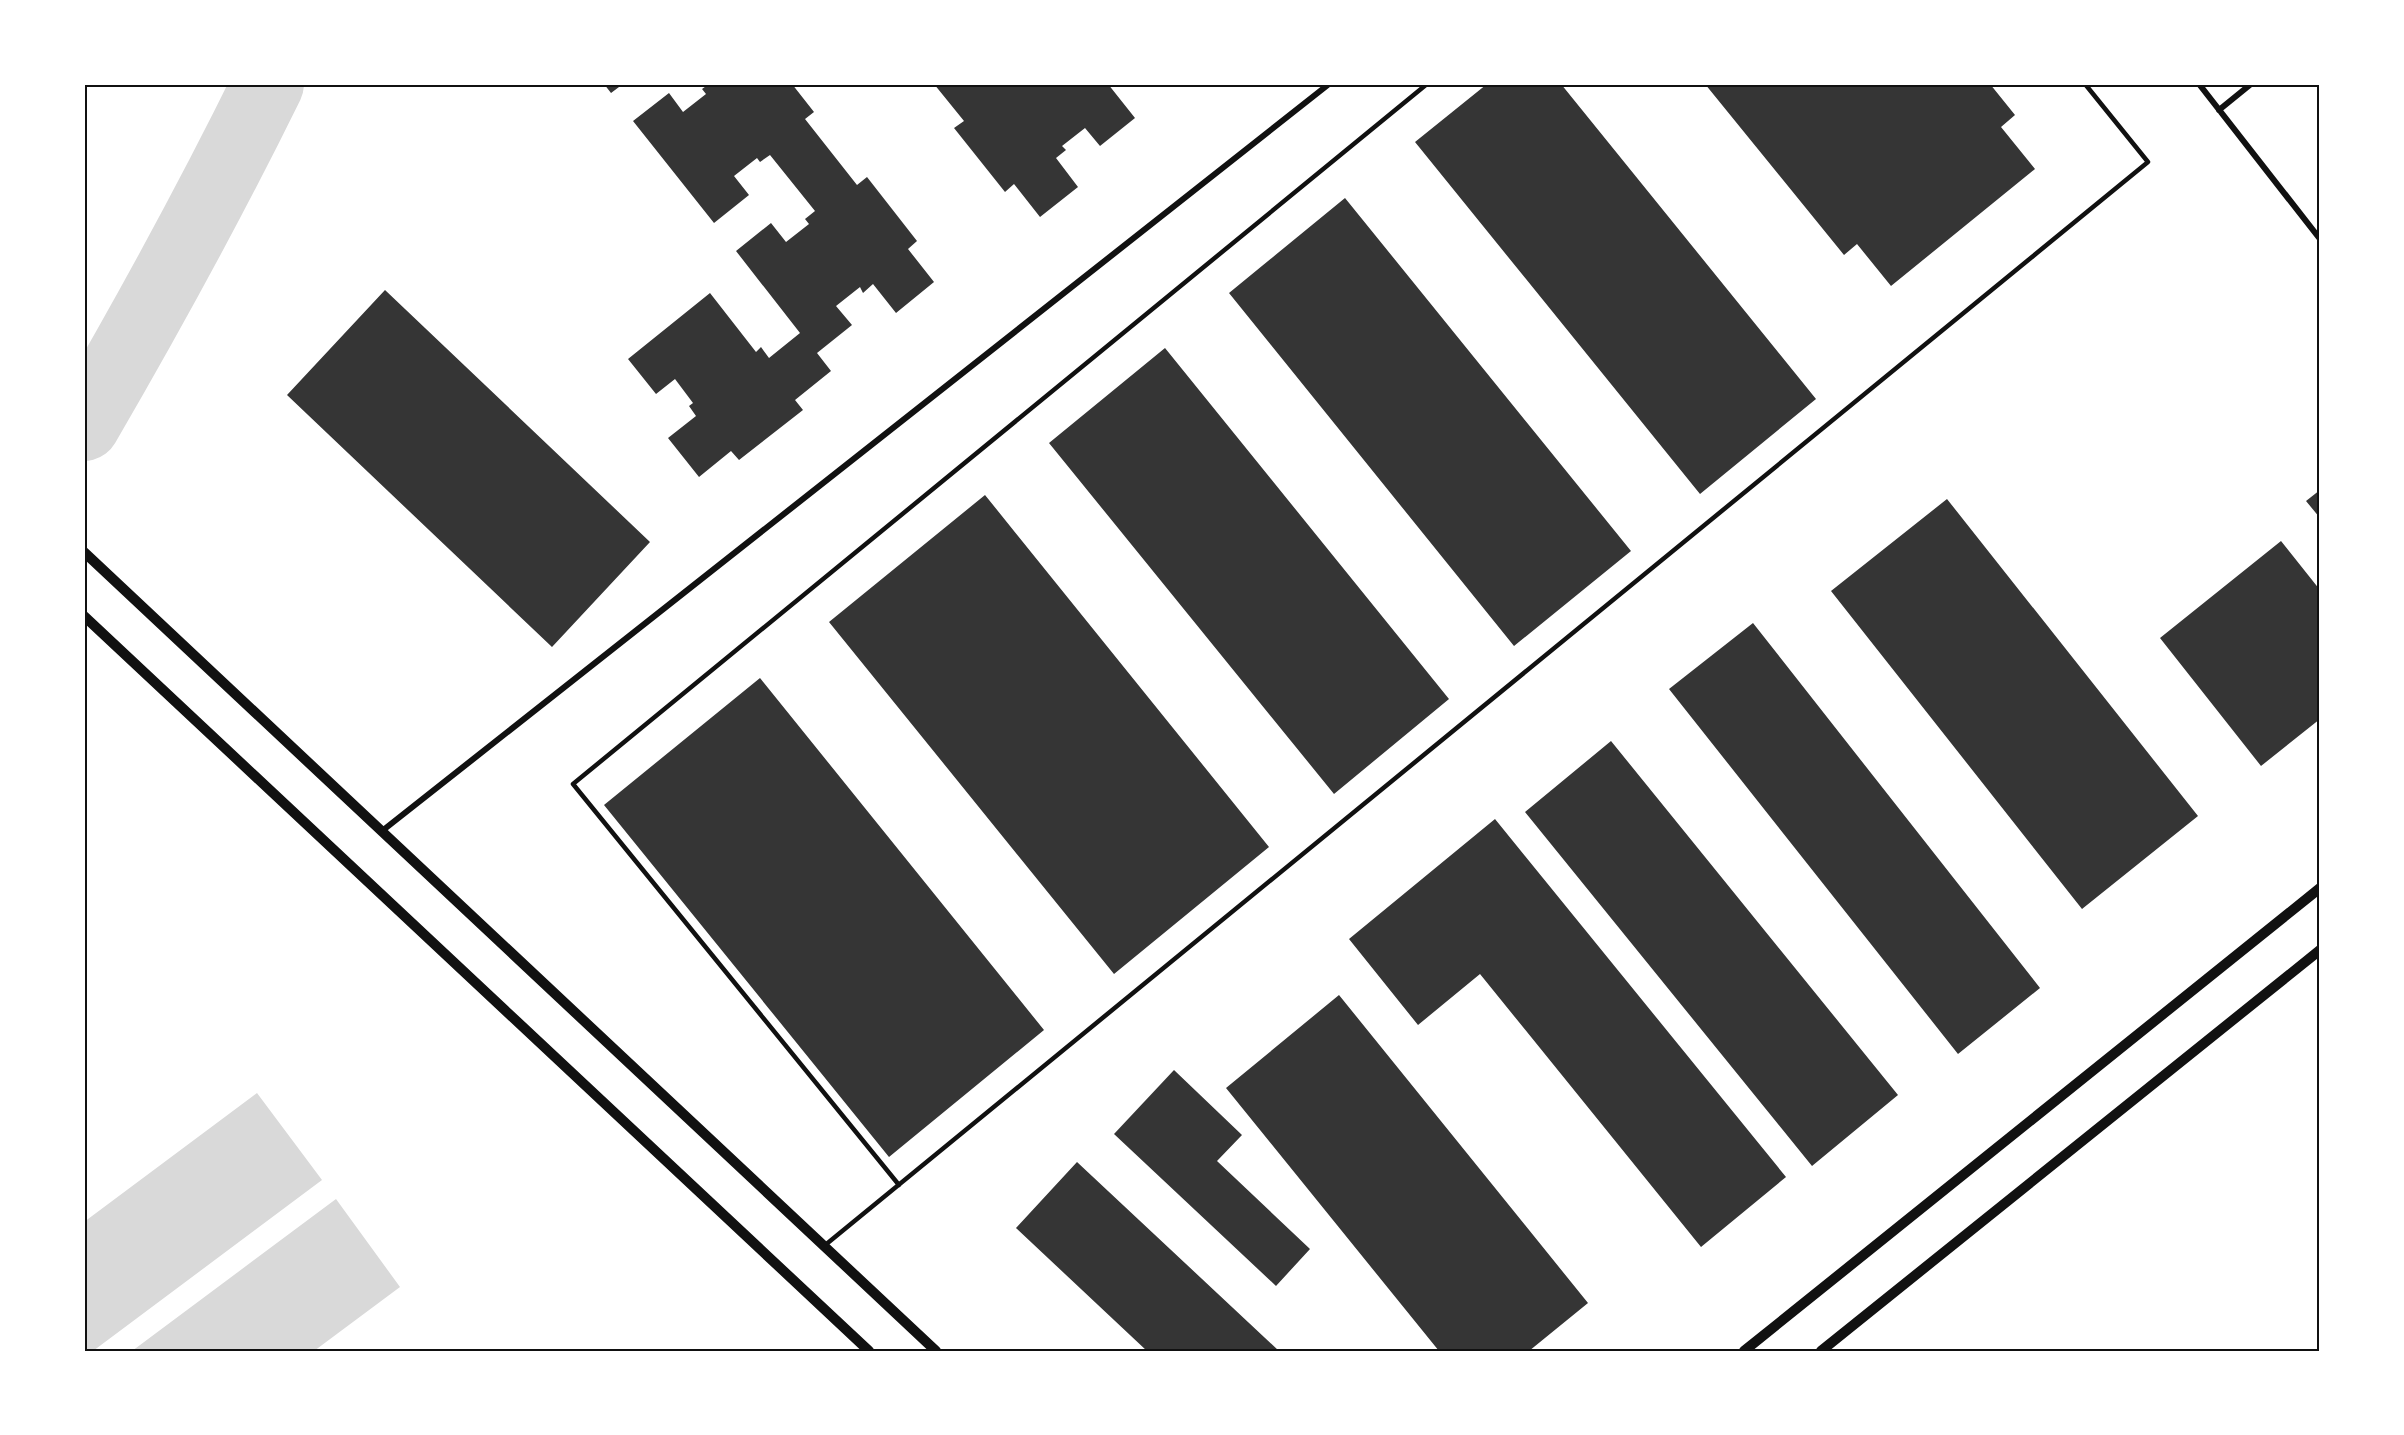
<svg xmlns="http://www.w3.org/2000/svg" width="2404" height="1435" font-family="'Open Sans',sans-serif">
<style>
.water{fill:#d9d9d9}
.lines{fill:none;stroke-linecap:round;stroke-linejoin:round}
.river{stroke:#d9d9d9;stroke-width:72}
.building{fill:#353535}
.service{stroke:#111;stroke-width:4.5}
.minor{stroke:#111;stroke-width:6}
.tertiary{stroke:#111;stroke-width:10}
.neatline{fill:none;stroke:#111;stroke-width:2}
</style>
<rect width="100%" height="100%" fill="#fff"/>
<!-- water -->
<path class="water" d="M 257,1093 L 322,1180 L 93,1351 L 84,1351 L 84,1222 Z
M 336,1199 L 400,1287 L 314,1351 L 132,1351 Z"/>
<g class="lines">
<!-- river -->
<path class="river" d="M 84,425 C 149,313 211,200 268,84"/>
</g>
<!-- building -->
<path class="building" d="M 604,84 L 623,84 L 611,93 Z
M 709,84 L 792,84 L 814,112 L 805,119 L 857,185 L 867,177 L 917,241 L 908,249 L 934,282 L 896,313 L 873,284 L 863,293 L 860,287 L 836,306 L 852,325 L 817,353 L 831,371 L 795,400 L 803,410 L 739,460 L 731,451 L 699,477 L 668,438 L 696,416 L 689,406 L 693,403 L 675,379 L 656,394 L 628,359 L 710,293 L 756,352 L 761,347 L 769,358 L 800,333 L 736,251 L 771,223 L 786,242 L 809,224 L 805,219 L 815,211 L 770,155 L 760,162 L 757,158 L 734,176 L 749,195 L 714,223 L 633,121 L 669,93 L 683,112 L 706,94 L 702,89 Z
M 934,84 L 1108,84 L 1135,118 L 1100,146 L 1085,128 L 1062,146 L 1066,150 L 1056,158 L 1078,187 L 1040,217 L 1014,184 L 1005,192 L 954,128 L 964,121 Z
M 1487,84 L 1561,84 L 1816,399 L 1700,494 L 1415,142 Z
M 1705,84 L 1990,84 L 2015,115 L 2001,127 L 2035,169 L 1891,286 L 1857,244 L 1844,255 Z
M 1345,198 L 1631,551 L 1514,646 L 1229,293 Z
M 385,290 L 650,542 L 552,647 L 287,395 Z
M 1165,348 L 1449,699 L 1334,794 L 1049,443 Z
M 2320,490 L 2320,518 L 2306,501 Z
M 985,495 L 1269,847 L 1114,974 L 829,622 Z
M 1947,499 L 2198,816 L 2082,909 L 1831,591 Z
M 2281,541 L 2320,590 L 2320,719 L 2261,766 L 2160,638 Z
M 1753,623 L 2040,988 L 1958,1054 L 1669,689 Z
M 760,678 L 1044,1030 L 889,1157 L 604,805 Z
M 1611,741 L 1898,1095 L 1812,1166 L 1525,812 Z
M 1495,819 L 1786,1177 L 1701,1247 L 1480,974 L 1418,1025 L 1349,939 Z
M 1339,995 L 1588,1303 L 1529,1351 L 1439,1351 L 1226,1088 Z
M 1174,1070 L 1242,1135 L 1217,1161 L 1310,1249 L 1276,1286 L 1114,1134 Z
M 1077,1162 L 1279,1351 L 1147,1351 L 1016,1228 Z"/>
<g class="lines">
<!-- service -->
<path class="service" d="M 899,1185 L 573,784 L 1427,84
M 824,1246 L 2148,162 L 2085,84"/>
<!-- minor -->
<path class="minor" d="M 2199,84 L 2320,239
M 2219,110 L 2251,84
M 382,831 L 1329,84"/>
<!-- tertiary -->
<path class="tertiary" d="M 84,552 L 936,1351
M 84,616 L 869,1351
M 1744,1351 L 2320,888
M 1821,1351 L 2320,950"/>
</g>
<!-- border -->
<rect width="2404" height="1435" fill="none" stroke="#ffffff" stroke-width="171"/>
<rect x="86" y="86" width="2232" height="1264" class="neatline"/>
</svg>
